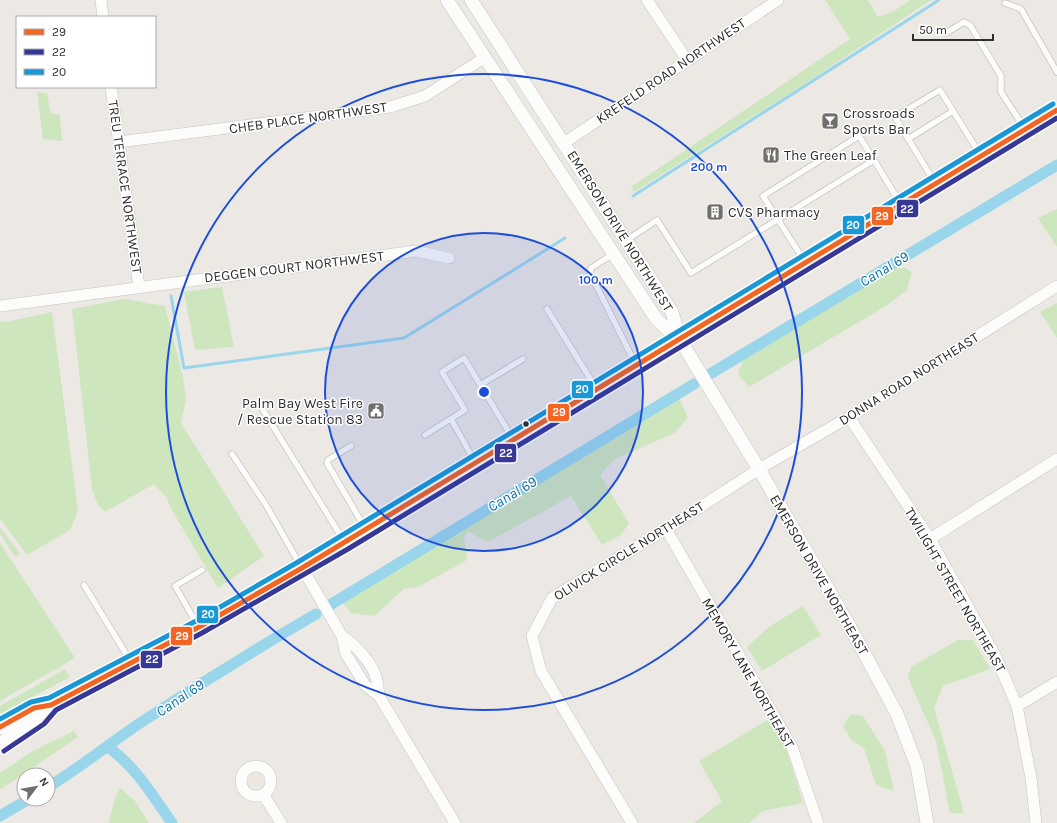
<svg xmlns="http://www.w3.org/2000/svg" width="1057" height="823" font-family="Karla,sans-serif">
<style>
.green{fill:#cee6be}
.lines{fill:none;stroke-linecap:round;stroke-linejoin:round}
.stream{stroke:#99d6ec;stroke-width:3}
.canal{stroke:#99d6ec;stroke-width:11}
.service-casing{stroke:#c5c4c5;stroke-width:7}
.minor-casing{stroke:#c5c4c5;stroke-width:12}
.tertiary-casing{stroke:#c5c4c5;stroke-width:14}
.secondary-casing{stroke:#c5c4c5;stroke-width:16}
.service{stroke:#fcfcfb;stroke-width:5.5}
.minor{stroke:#fcfcfb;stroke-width:11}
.tertiary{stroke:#fcfcfb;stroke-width:13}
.secondary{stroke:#fcfcfb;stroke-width:15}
.bus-1-casing{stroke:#fff;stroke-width:8}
.bus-2-casing{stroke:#fff;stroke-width:8}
.bus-3-casing{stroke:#fff;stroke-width:8}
.bus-1{stroke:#f26522;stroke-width:5}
.bus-2{stroke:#373896;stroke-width:5}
.bus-3{stroke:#1998d5;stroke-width:5}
.ring{fill:none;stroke:#1d4ed8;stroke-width:2}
.bus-dot{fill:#2e2e2e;stroke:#fff;stroke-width:1.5}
.labels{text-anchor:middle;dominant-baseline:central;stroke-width:3;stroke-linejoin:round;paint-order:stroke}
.street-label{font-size:14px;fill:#2e2e2e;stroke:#fff}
.poi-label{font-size:14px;fill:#2e2e2e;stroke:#fff;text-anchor:start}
.water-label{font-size:15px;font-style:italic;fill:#0d6fa3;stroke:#fff}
.centre{fill:#1d4ed8;stroke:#fff;stroke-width:2}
.ring-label{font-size:12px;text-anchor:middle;font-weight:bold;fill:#1d4ed8;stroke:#fff;stroke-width:3;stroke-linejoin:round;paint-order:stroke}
.line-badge{stroke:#fff;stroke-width:1.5}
.badge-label{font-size:11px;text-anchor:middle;font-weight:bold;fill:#fff}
</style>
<rect width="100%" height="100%" fill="#ece8e4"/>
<!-- green -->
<path class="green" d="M 825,0 L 868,0 L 878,17 L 894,11 L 910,0 L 931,0 L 809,81 L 634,192 L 631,187 L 850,39 Z
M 37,92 L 47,94 L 51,113 L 60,115 L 62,141 L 43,139 Z
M 1057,209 L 1057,247 L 1038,218 Z
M 906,268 L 912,273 L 907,290 L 886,306 L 749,387 L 738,374 L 743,360 L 893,269 Z
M 222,287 L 234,347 L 195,350 L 184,292 Z
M 124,299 L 165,306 L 183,377 L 186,399 L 181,423 L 264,556 L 218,588 L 170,507 L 167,498 L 154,484 L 105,512 L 98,505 L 92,490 L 72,309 Z
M 1057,303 L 1057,338 L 1040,312 Z
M 52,312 L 78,511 L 70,530 L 27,555 L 0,518 L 0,321 L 5,322 Z
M 679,399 L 688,417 L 675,433 L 615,459 L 600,475 L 629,523 L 621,535 L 602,545 L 571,496 L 488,542 L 468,532 L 464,537 L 467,560 L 418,587 L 404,589 L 374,616 L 351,613 L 343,603 Z
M 0,527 L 20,554 L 15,557 L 0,533 Z
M 0,543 L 75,658 L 0,701 Z
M 803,606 L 821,635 L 762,671 L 747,647 L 769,627 Z
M 958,640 L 973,640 L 990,669 L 943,686 L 934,708 L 964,813 L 950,813 L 936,741 L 908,678 L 911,667 Z
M 65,669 L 70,677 L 0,714 L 0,706 Z
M 851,714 L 863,716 L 885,751 L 894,791 L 876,785 L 864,748 L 852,741 L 843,726 Z
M 769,719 L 785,745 L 803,803 L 763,811 L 749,823 L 694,823 L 722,801 L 699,761 Z
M 74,731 L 78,737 L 0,790 L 0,773 L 31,752 Z
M 120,788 L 135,801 L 149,823 L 109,823 L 115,797 Z"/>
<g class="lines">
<!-- stream -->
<path class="stream" d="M 633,196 L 939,0
M 171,296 L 184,368 L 404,338 L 565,238"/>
<!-- canal -->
<path class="canal" d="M 710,374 L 1057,165
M 330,605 L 694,384
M 108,747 C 136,767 152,795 172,823
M 48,787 C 81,767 109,744 140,723 C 198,685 256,649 316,614
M 0,816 L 29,799"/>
<!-- service casing -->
<g class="service-casing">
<path id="service" d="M 1005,3 L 1021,9 L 1057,72
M 946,33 L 964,22 L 970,25 L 1001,76 L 1001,92 L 1025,129
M 908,139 L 953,111
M 935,183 L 895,117 L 940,90 L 981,156
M 627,240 L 657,220 L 691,273 L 874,160 L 900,203
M 613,254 L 591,268 L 590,273 L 636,365
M 805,262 L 763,196 L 859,136 L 874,160
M 547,309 L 596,388
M 480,385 L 523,359
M 263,410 L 344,541
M 451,419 L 475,462
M 425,435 L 465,410 L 442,372 L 464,358 L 513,439
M 351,446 L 328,460 L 327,463 L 365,528
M 232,454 L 266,505 L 302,568
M 84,585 L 131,662
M 198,626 L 175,586 L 202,570"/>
</g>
<!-- minor casing -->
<g class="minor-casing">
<path id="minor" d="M 101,0 L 103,17
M 647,0 L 687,60
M 111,87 L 139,287
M 119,142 L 390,107 L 425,96 L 484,58
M 564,143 L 778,0
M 0,306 L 416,251 L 449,258
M 849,417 L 930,539 L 995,655 L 1017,706 L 1031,778 L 1036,823
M 666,529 L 792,747 L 818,823
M 930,539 L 1057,459
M 302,568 L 342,636 L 346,654 L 365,685 L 379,696
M 342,636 C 355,644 371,662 376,677 C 378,683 378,690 379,696 L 455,823
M 1017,706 L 1057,682
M241 781a15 15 0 1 1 30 0a15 15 0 1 1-30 0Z
M 263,794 L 281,823
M 632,823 L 541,671 L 532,636 L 552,598 L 666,529 L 759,469 L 849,417 L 1057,286"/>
</g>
<!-- tertiary casing -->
<g class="tertiary-casing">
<path id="tertiary" d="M 447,0 L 657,320 L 680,340 L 759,469 L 850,627 L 897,714 L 917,766 L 927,823
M 471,0 L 672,312 L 680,340"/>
</g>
<!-- secondary casing -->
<g class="secondary-casing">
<path id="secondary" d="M 0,727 L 34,708 L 51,705 L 108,675 L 199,627 L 302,568 L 1057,110
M 0,745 L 40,719 L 51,705"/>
</g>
<!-- service -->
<use href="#service" class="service"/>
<!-- minor -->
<use href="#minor" class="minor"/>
<!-- tertiary -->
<use href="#tertiary" class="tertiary"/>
<!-- secondary -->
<use href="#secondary" class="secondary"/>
<!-- bus-1 casing -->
<g class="bus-1-casing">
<path id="bus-1" d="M 0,727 L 34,708 L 51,705 L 108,675 L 199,627 L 302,568 L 1057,110"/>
</g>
<!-- bus-2 casing -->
<g class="bus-2-casing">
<path id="bus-2" d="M 4,751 L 44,724 L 56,710 L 202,633 L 348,549 L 1057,118"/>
</g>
<!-- bus-3 casing -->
<g class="bus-3-casing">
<path id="bus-3" d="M 0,719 L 31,702 L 49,698 L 196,621 L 298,562 L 1053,104"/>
</g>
<!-- bus-1 -->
<use href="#bus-1" class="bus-1"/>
<!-- bus-2 -->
<use href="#bus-2" class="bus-2"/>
<!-- bus-3 -->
<use href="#bus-3" class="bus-3"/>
</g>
<!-- distance rings -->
<circle cx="484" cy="392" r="159" fill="#1d4ed8" fill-opacity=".12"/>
<g class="ring">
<circle cx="484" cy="392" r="159"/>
<circle cx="484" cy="392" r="318"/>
</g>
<!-- icons -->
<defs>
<g id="bar-square" transform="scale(0.9)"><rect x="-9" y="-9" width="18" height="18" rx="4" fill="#706f6e" stroke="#fff"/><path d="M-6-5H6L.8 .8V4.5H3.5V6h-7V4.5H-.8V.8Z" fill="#fff"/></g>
<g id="restaurant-square" transform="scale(0.9)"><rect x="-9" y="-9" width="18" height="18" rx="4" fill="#706f6e" stroke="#fff"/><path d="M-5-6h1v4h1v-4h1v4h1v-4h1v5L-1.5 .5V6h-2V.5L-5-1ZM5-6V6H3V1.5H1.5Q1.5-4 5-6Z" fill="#fff"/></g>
<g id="building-square" transform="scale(0.9)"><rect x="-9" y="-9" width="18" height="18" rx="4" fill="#706f6e" stroke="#fff"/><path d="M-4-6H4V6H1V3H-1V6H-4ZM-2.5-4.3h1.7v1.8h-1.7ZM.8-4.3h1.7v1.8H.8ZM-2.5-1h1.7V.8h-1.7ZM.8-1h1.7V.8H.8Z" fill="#fff"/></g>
<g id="civic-square" transform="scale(0.9)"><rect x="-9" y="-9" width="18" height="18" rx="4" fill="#706f6e" stroke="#fff"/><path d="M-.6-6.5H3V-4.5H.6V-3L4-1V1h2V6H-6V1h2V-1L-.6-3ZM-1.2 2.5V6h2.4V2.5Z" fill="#fff"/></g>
</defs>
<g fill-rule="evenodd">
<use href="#bar-square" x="830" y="121"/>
<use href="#restaurant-square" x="771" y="155"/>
<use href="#building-square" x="715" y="212"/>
<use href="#civic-square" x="376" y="411"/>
</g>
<!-- markers -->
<circle class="bus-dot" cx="526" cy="424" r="3.5"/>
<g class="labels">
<!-- street labels -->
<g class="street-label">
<text transform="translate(671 71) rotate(-34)">KREFELD ROAD NORTHWEST</text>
<text transform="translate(308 118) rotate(-8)">CHEB PLACE NORTHWEST</text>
<text transform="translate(125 187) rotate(82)">TREU TERRACE NORTHWEST</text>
<text transform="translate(620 231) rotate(58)">EMERSON DRIVE NORTHWEST</text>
<text transform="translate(294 267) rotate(-7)">DEGGEN COURT NORTHWEST</text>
<text transform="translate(909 379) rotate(-32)">DONNA ROAD NORTHEAST</text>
<text transform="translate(629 551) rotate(-32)">OLIVICK CIRCLE NORTHEAST</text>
<text transform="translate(819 575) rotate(60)">EMERSON DRIVE NORTHEAST</text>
<text transform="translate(955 590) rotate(60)">TWILIGHT STREET NORTHEAST</text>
<text transform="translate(748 673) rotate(60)">MEMORY LANE NORTHEAST</text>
</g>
<!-- poi labels -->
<g class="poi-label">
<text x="843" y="113">Crossroads<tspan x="843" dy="16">Sports Bar</tspan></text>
<text x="784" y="155">The Green Leaf</text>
<text x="728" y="212">CVS Pharmacy</text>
<text x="363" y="403" text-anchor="end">Palm Bay West Fire<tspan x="363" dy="16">/ Rescue Station 83</tspan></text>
</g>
<!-- water labels -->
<g class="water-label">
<text transform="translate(884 269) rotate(-31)">Canal 69</text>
<text transform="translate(512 494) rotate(-31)">Canal 69</text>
<text transform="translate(180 698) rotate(-34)">Canal 69</text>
</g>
</g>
<circle cx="484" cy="392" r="6" class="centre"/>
<g class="ring-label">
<text x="709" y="171">200 m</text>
<text x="596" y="284">100 m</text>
</g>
<g class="line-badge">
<rect x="896" y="199" width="23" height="19" rx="4" fill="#373896"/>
<rect x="871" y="206" width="23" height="20" rx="4" fill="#f26522"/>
<rect x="842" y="215" width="23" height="20" rx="4" fill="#1998d5"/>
<rect x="571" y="380" width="23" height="19" rx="4" fill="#1998d5"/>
<rect x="547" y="403" width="23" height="19" rx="4" fill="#f26522"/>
<rect x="494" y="443" width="23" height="20" rx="4" fill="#373896"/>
<rect x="196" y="605" width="23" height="19" rx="4" fill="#1998d5"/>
<rect x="170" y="626" width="23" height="20" rx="4" fill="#f26522"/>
<rect x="140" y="650" width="23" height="19" rx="4" fill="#373896"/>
</g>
<g class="badge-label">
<text x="907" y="213">22</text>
<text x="882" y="220">29</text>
<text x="853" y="229">20</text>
<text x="582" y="393">20</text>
<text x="559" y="416">29</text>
<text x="506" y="457">22</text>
<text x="208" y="618">20</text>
<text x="182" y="640">29</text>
<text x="152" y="663">22</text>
</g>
<!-- legend -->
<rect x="16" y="16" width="140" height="72" fill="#ffffff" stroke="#ababab"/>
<rect x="24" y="29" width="20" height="6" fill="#f26522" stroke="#ababab"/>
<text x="52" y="36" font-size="12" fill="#2e2e2e">29</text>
<rect x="24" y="49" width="20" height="6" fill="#373896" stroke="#ababab"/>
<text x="52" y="56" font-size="12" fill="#2e2e2e">22</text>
<rect x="24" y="69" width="20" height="6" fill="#1998d5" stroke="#ababab"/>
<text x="52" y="76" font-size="12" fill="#2e2e2e">20</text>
<!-- north arrow -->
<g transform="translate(36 787) rotate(58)"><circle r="19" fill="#ffffff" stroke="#ababab"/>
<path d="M0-3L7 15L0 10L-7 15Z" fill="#706f6e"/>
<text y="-6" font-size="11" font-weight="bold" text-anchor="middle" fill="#2e2e2e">N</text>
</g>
<!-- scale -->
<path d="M913 34v6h80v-6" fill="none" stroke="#2e2e2e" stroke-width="2"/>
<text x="919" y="34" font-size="12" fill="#2e2e2e" stroke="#ffffff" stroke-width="3" paint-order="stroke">50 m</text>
</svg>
